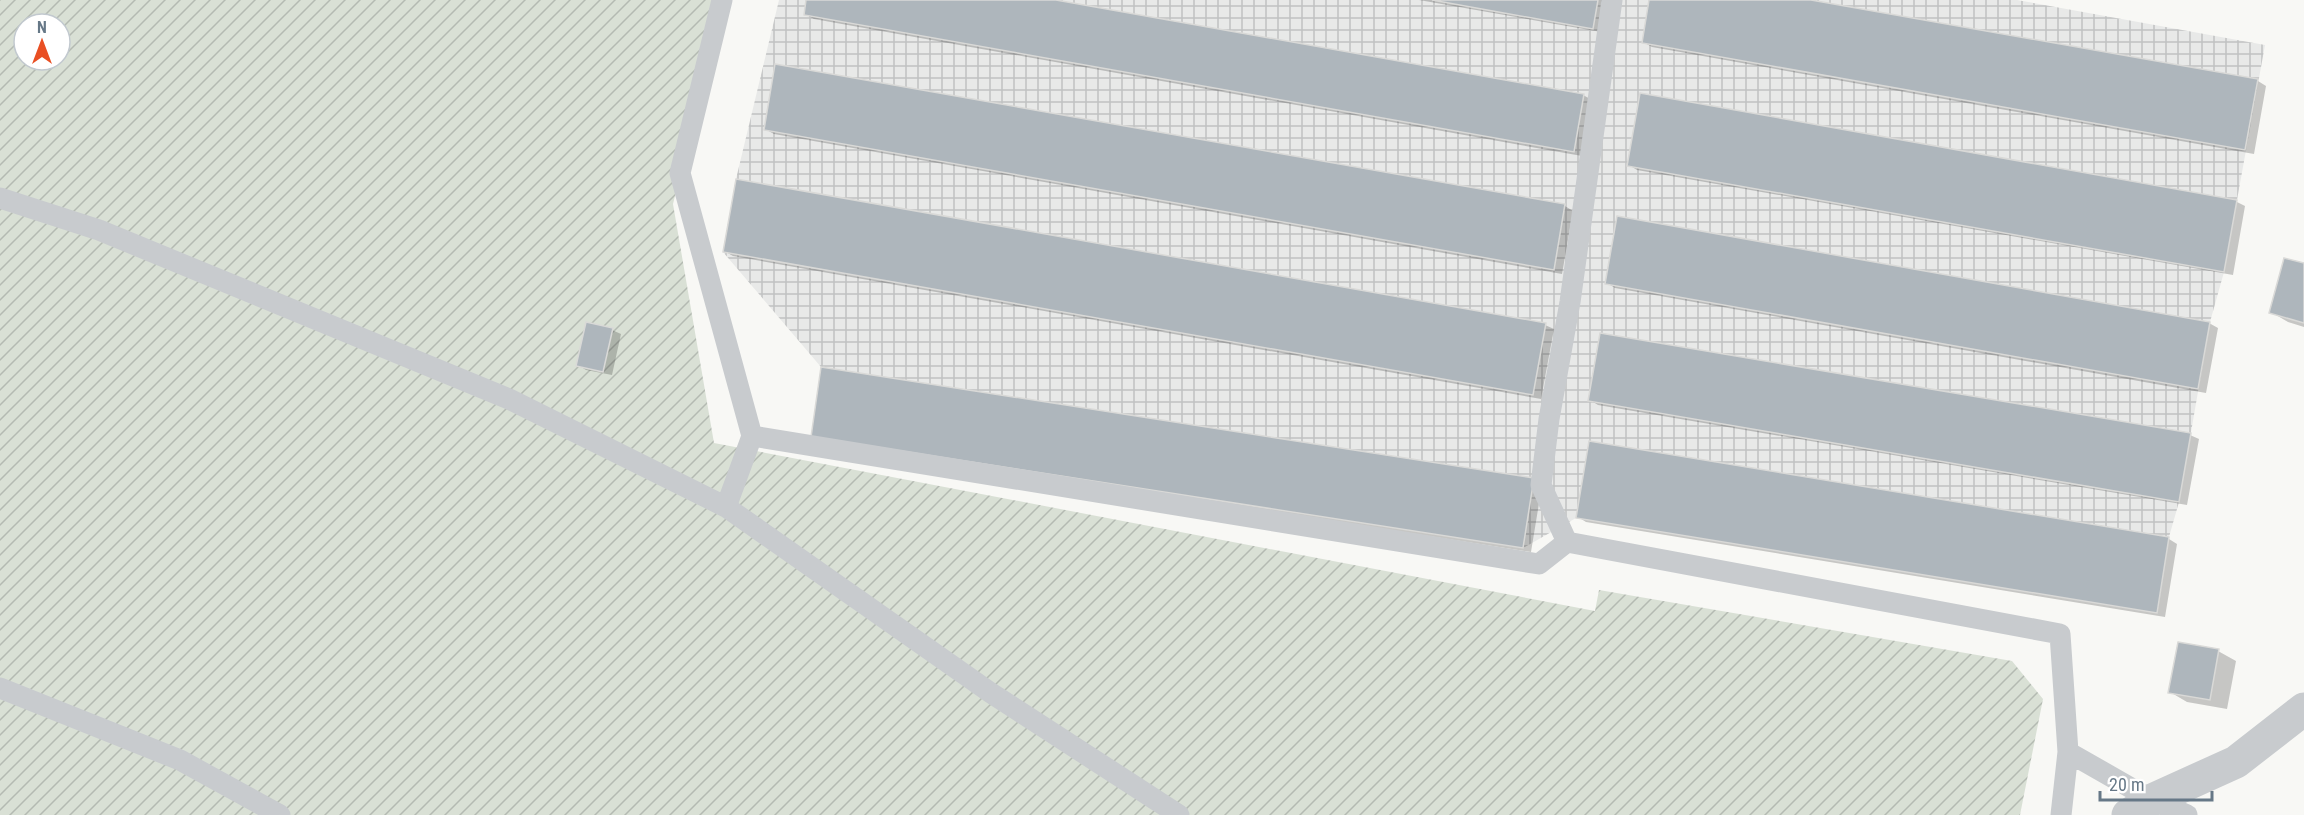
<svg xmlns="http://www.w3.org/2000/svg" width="2304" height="815" font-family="'Roboto Condensed',sans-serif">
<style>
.industrial{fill:url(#industrial-grid)}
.garden{fill:url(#garden-furrows);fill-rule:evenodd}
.shadow{fill:#0003}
.building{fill:#aeb6bc;stroke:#d9d9d7;stroke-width:1.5}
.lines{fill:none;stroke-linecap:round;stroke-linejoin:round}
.service{stroke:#c8cbce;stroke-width:21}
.minor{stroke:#c8cbce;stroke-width:33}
</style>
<defs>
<pattern id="industrial-grid" width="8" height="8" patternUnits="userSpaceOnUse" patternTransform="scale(1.5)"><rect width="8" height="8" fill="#e8e9e8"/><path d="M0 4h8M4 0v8" fill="none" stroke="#c0c2c2"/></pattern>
<pattern id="garden-furrows" width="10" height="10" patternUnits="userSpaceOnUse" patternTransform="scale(1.5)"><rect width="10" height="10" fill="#d9e0d5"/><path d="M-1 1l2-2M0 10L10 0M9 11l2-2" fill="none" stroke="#b4bab2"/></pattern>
</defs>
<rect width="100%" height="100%" fill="#f8f8f5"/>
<!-- industrial -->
<path class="industrial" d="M 779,0 L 2017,0 L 2265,45 L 2224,272 L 2210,322 L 2179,502 L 2169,537 L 2157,613 L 1576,518 L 1523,548 L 811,437 L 821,367 L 723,252 L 736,179 Z"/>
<!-- garden -->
<path class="garden" d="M 0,0 L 723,0 L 673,204 L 714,443 L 1595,611 L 1599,590 L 2012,661 L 2043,699 L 2020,815 L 0,815 ZM 24,24 L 60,24 L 60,60 L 24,60 Z"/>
<!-- shadow -->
<path class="shadow" d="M 808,0 L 1047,0 L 1583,95 L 1592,100 L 1582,156 L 814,19 L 805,14 Z
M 1419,0 L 1607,0 L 1601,32 Z
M 1651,0 L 1803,0 L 2258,81 L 2266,86 L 2254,154 L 1652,47 L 1643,42 Z
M 776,66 L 1565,206 L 1573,211 L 1562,274 L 774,134 L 765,129 Z
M 1629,165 L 2237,202 L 2245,206 L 2233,275 L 1637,170 Z
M 724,251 L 1545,325 L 1554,329 L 1541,399 L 733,256 Z
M 2304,265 L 2304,327 L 2288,322 L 2271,312 Z
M 1607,283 L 2209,323 L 2218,328 L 2206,393 L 1615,288 Z
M 612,330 L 621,334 L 612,375 L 586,370 L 578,365 Z
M 1590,400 L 2190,435 L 2199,439 L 2187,505 L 1598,405 Z
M 821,441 L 1542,485 L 1531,552 Z
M 1590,443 L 2169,539 L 2177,544 L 2165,617 L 1586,522 L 1578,517 Z
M 2218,651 L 2236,661 L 2227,709 L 2187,702 L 2170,692 Z"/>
<!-- building -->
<path class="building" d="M 806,0 L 1056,0 L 1584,94 L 1574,152 L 804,15 Z
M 1432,0 L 1598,0 L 1593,29 Z
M 1649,0 L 1811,0 L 2258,79 L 2245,150 L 1642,43 Z
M 775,64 L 1565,204 L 1554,270 L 764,130 Z
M 1640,93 L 2237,200 L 2224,272 L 1627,166 Z
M 736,179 L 1546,323 L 1533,395 L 723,252 Z
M 1617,216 L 2210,322 L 2198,389 L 1605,284 Z
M 2284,258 L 2304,263 L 2304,323 L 2269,313 Z
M 586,322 L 613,328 L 603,372 L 576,366 Z
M 1600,333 L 2191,433 L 2179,502 L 1588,401 Z
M 821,367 L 1534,478 L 1523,548 L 811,437 Z
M 1589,441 L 2169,537 L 2157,613 L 1576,518 Z
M 2178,642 L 2219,649 L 2210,700 L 2168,693 Z"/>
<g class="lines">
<!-- service -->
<path class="service" d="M 722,0 L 680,173 L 752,436 L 726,507
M 1612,0 L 1570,302 L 1549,419 L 1541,485 L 1567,542 L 2060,634 L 2068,752 L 2061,815
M 0,198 L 99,230 L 509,399 L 726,507 L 991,693 L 1179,815
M 752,436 L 1539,564 L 1567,542
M 0,688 L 180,760 L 280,815
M 2068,752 L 2152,800 L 2187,815"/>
<!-- minor -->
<path class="minor" d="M 2128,815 L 2152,800 L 2236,762 L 2304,709"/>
</g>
<!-- north arrow -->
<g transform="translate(42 42)"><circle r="28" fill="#ffffff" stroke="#c2c9cf" stroke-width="1.5"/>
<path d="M0-4.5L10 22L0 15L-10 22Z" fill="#e94f23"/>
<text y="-9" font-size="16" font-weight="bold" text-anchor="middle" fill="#667887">N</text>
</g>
<!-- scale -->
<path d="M2100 791v9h112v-9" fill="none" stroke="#667887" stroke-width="3"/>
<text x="2109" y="791" font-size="18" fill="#667887" stroke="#ffffff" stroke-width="4.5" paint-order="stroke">20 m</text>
</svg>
